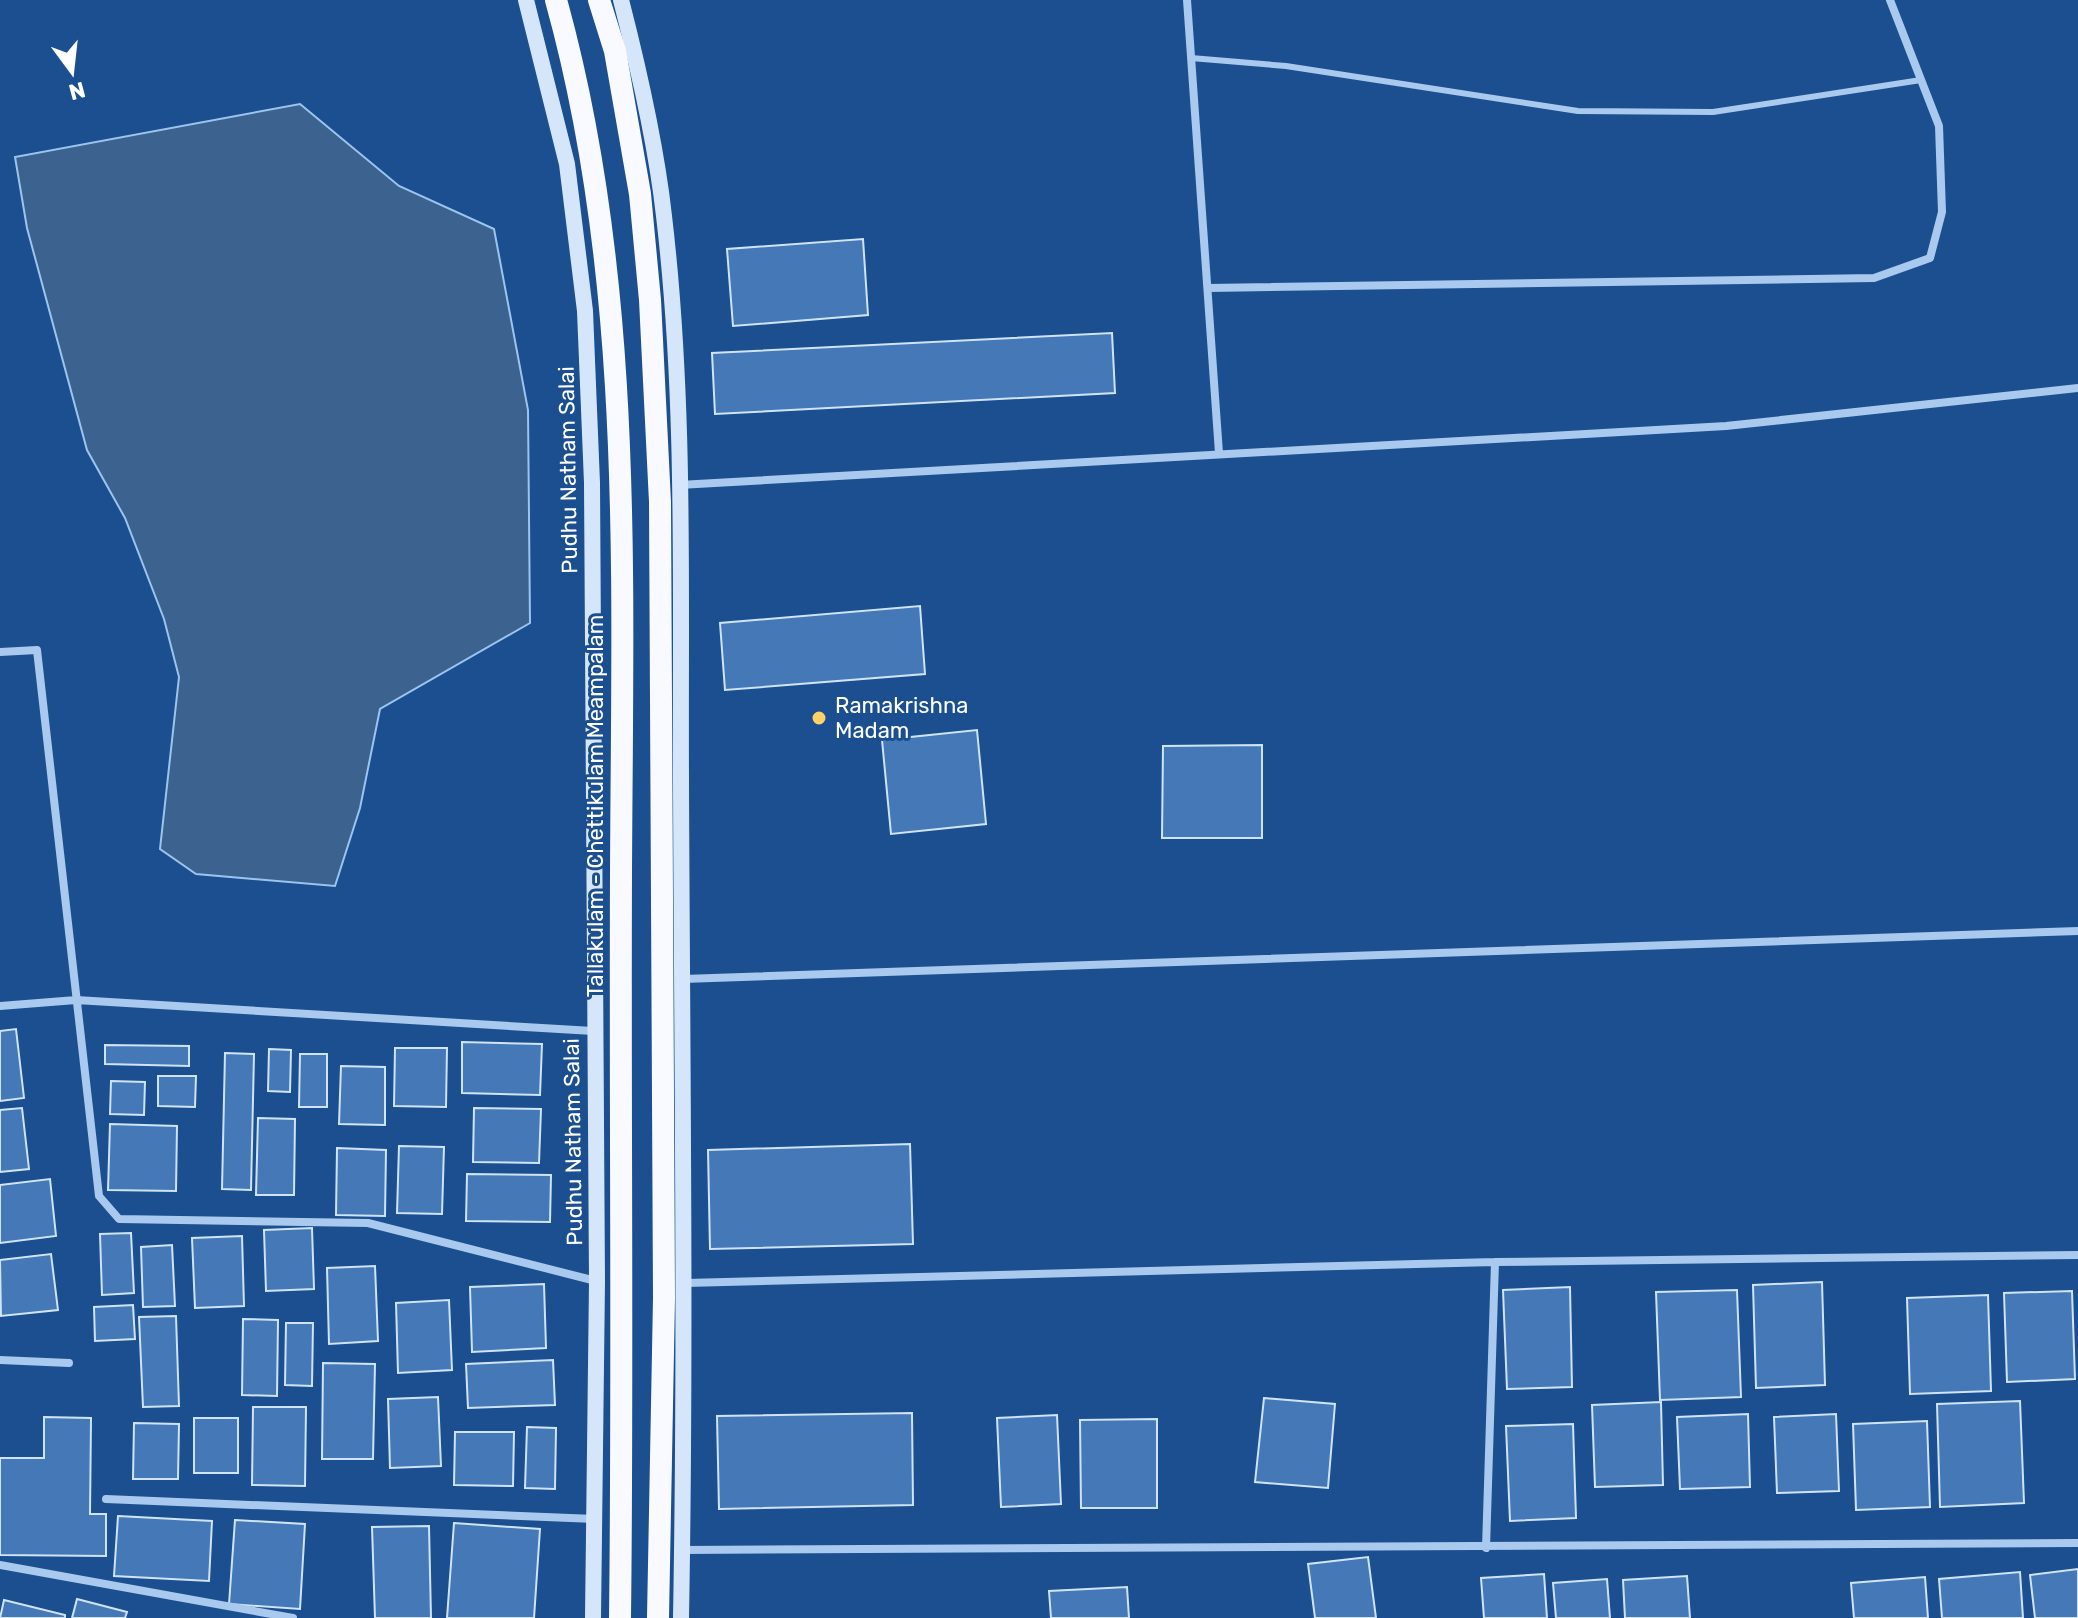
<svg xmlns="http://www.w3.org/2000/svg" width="2078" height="1618" font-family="Rubik,sans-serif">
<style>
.water{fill:#3c6290;stroke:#9cc4f0;stroke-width:2}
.building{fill:#4478b7;stroke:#cfe3fa;stroke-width:2}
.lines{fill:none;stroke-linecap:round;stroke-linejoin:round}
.service{stroke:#a9c9ee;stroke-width:6}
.minor{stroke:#a9c9ee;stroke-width:8}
.secondary{stroke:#d6e6fa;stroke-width:16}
.trunk{stroke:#f8faff;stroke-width:22}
.poi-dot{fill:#ffd166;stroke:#1b4f8f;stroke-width:3}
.labels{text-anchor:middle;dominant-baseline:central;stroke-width:6;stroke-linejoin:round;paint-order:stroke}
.street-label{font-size:22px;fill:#fff;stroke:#1b4f8f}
.poi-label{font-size:22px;fill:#fff;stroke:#1b4f8f;text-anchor:start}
</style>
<rect width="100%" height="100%" fill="#1b4f8f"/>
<!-- water -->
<path class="water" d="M 300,104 L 399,186 L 494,229 L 528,410 L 530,623 L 380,709 L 360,808 L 335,886 L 196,874 L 160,849 L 179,677 L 164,619 L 125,518 L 87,450 L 27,228 L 15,157 Z"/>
<!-- building -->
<path class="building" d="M 863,239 L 868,315 L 733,326 L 727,249 Z
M 1112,333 L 1115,393 L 715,414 L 712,353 Z
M 920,606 L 925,674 L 725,690 L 720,623 Z
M 977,730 L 986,824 L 891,834 L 882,740 Z
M 1262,745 L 1262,838 L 1162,838 L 1163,746 Z
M 16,1029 L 24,1098 L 0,1101 L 0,1031 Z
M 462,1042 L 542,1044 L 540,1095 L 462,1093 Z
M 105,1045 L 189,1046 L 189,1066 L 105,1064 Z
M 395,1048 L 447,1048 L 446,1107 L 394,1106 Z
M 269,1049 L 291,1050 L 290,1092 L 268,1091 Z
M 225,1053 L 254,1054 L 251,1190 L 222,1189 Z
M 300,1054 L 327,1054 L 327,1107 L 299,1107 Z
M 341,1066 L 385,1067 L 385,1125 L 339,1124 Z
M 158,1076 L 196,1076 L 195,1107 L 158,1106 Z
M 111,1081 L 145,1082 L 144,1115 L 110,1114 Z
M 22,1108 L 29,1169 L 0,1172 L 0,1110 Z
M 474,1108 L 541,1109 L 539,1163 L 473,1162 Z
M 258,1118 L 295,1119 L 294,1195 L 256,1195 Z
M 110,1124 L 177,1126 L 176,1191 L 108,1190 Z
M 910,1144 L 913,1244 L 710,1249 L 708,1150 Z
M 399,1146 L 444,1147 L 442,1214 L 397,1213 Z
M 337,1148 L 386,1150 L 385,1216 L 336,1215 Z
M 467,1174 L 551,1175 L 550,1222 L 466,1221 Z
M 50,1179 L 56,1236 L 0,1243 L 0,1185 Z
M 312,1228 L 314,1289 L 266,1291 L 264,1230 Z
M 131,1233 L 134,1293 L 102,1295 L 100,1234 Z
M 242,1236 L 244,1306 L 195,1308 L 192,1238 Z
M 172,1245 L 175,1306 L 143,1307 L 141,1247 Z
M 51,1254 L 58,1310 L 1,1316 L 0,1260 Z
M 375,1266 L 378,1341 L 329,1344 L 327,1268 Z
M 1822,1282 L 1825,1385 L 1756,1388 L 1753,1285 Z
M 544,1284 L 546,1348 L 472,1352 L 470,1287 Z
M 1570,1287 L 1572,1387 L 1507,1389 L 1503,1290 Z
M 1737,1290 L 1741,1397 L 1660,1400 L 1656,1292 Z
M 2072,1291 L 2075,1379 L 2007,1382 L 2004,1293 Z
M 1988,1295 L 1991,1391 L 1910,1394 L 1907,1298 Z
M 449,1300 L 452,1370 L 398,1373 L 396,1303 Z
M 133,1305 L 135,1339 L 95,1341 L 94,1307 Z
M 176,1316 L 179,1406 L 143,1407 L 139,1317 Z
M 243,1319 L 278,1320 L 277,1396 L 242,1395 Z
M 286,1323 L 313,1323 L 312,1386 L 285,1385 Z
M 553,1360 L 555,1405 L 468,1408 L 466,1364 Z
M 323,1363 L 375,1364 L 373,1459 L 322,1459 Z
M 438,1397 L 441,1466 L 390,1468 L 388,1399 Z
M 1264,1398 L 1335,1404 L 1328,1488 L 1255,1482 Z
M 2020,1401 L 2024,1503 L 1940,1507 L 1937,1404 Z
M 1661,1402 L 1663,1485 L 1595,1487 L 1592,1405 Z
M 253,1407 L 306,1407 L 305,1486 L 252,1485 Z
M 912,1413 L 913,1505 L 719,1509 L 717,1416 Z
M 1748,1414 L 1750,1487 L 1680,1489 L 1677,1417 Z
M 1836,1414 L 1839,1491 L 1777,1493 L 1774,1417 Z
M 1057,1415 L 1061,1504 L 1001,1507 L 997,1418 Z
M 44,1417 L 91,1418 L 90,1514 L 106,1514 L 106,1556 L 0,1555 L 0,1458 L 44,1458 Z
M 194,1418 L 238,1418 L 238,1473 L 194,1473 Z
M 1157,1419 L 1157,1508 L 1081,1508 L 1080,1420 Z
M 1927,1421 L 1930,1507 L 1856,1510 L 1853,1424 Z
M 134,1423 L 179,1424 L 178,1479 L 133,1479 Z
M 1573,1424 L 1576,1518 L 1510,1521 L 1506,1426 Z
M 527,1427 L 556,1428 L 555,1489 L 525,1488 Z
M 455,1432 L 514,1432 L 513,1486 L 454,1485 Z
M 118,1516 L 212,1521 L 209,1581 L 114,1576 Z
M 235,1520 L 305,1524 L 300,1609 L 229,1604 Z
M 454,1523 L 540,1529 L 534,1618 L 447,1618 Z
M 429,1526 L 431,1618 L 375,1618 L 372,1527 Z
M 1368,1557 L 1376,1618 L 1315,1618 L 1308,1564 Z
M 2078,1569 L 2078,1618 L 2035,1618 L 2030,1575 Z
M 2020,1572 L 2023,1618 L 1942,1618 L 1939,1579 Z
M 1544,1574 L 1547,1618 L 1484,1618 L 1481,1578 Z
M 1687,1576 L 1690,1618 L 1625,1618 L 1623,1580 Z
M 1925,1577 L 1928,1618 L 1854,1618 L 1851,1583 Z
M 1607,1579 L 1610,1618 L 1556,1618 L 1553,1583 Z
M 1127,1587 L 1129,1618 L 1051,1618 L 1049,1591 Z
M 77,1599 L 127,1612 L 125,1618 L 72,1618 Z
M 4,1600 L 65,1615 L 65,1618 L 0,1618 Z"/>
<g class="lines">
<!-- service -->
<path class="service" d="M 1191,58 L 1286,66 L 1578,111 L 1713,112 L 1921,80"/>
<!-- minor -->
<path class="minor" d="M 1187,0 L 1219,453
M 1208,288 L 1874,278 L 1930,258 L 1942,212 L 1939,126 L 1890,0
M 679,485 L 1726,426 L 2078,388
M 0,652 L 37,650 L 99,1196 L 119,1219 L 368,1223 L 596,1281
M 683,979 L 2078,931
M 0,1006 L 76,1000 L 593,1031
M 686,1283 L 1495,1262 L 2078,1255
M 0,1360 L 69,1363
M 106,1499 L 595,1519
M 1486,1548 L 1495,1262
M 682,1550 L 2078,1543
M 0,1565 L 293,1618"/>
<!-- secondary -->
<path class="secondary" d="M 526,0 L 567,164 L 585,311 L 592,483 L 597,1281 L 593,1618
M 621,0 C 639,70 656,143 664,216 C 686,402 680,591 681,778 C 682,1058 686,1338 681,1618"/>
<!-- trunk -->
<path class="trunk" d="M 556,0 C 635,284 622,584 621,876 C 620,1123 623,1371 620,1618
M 599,0 L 615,51 L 640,194 L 650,300 L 660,502 L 664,1298 L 658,1618"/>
</g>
<!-- markers -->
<circle class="poi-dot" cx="819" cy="718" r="8"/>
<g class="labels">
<!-- street labels -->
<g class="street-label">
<text transform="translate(568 470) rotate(-91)">Pudhu Natham Salai</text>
<text transform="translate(595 806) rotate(-90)">Tallakulam - Chettikulam Meampalam</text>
<text transform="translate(573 1142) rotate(-91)">Pudhu Natham Salai</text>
</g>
<!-- poi labels -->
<g class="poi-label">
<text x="835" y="705">Ramakrishna<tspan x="835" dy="25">Madam</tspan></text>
</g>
</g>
<!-- north arrow -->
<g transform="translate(72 72) rotate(165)" stroke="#1b4f8f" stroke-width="6" paint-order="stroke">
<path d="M0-6L14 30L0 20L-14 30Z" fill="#ffffff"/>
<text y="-12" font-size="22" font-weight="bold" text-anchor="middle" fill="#ffffff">N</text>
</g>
</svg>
